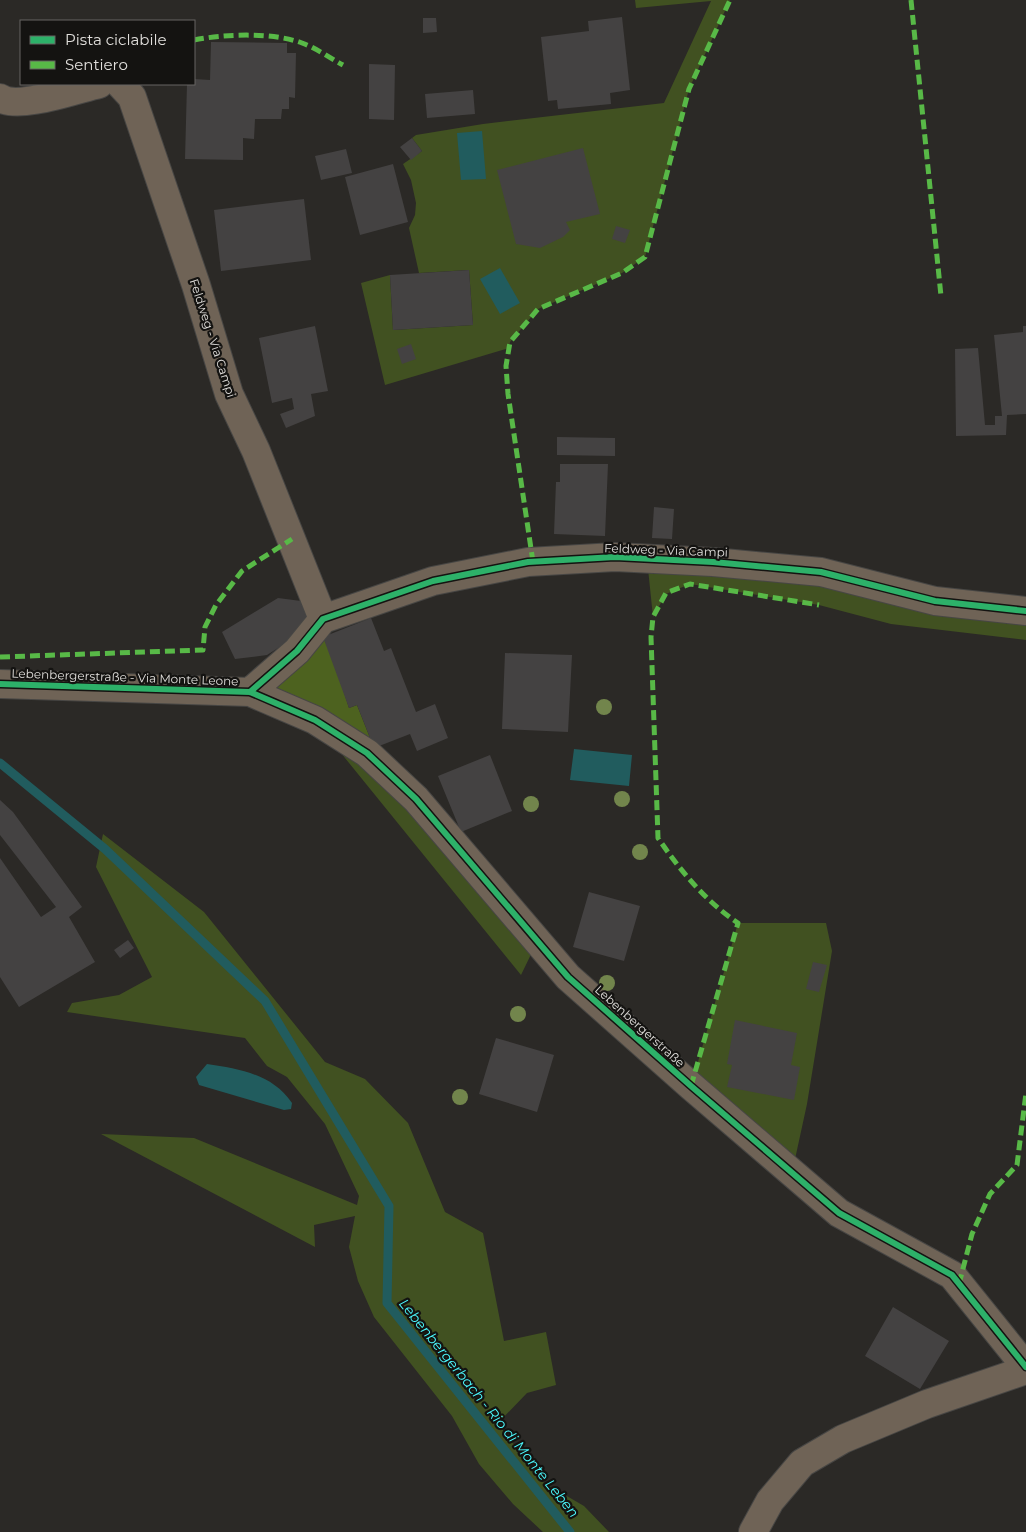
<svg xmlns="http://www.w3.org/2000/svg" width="1026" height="1532" font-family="Montserrat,sans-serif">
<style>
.green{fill:#415121}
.forest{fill:#4d621f}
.water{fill:#215c5e}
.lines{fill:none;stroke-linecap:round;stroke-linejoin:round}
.stream{stroke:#215c5e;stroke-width:9}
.building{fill:#444242}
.minor-casing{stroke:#474644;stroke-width:30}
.minor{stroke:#6f6356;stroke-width:28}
.quiet{stroke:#58b947;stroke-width:5;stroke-dasharray:10 5;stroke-linecap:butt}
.cycleway-casing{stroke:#141311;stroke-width:9}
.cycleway{stroke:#2db169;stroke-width:6}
.tree{fill:#72854c}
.labels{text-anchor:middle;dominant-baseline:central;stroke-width:4.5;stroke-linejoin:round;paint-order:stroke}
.street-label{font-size:12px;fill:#e1dfdc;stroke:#141311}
.water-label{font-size:14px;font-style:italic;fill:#4bf9fe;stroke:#141311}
</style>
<rect width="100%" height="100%" fill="#2b2926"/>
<!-- green -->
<path class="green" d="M 635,0 L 730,0 L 689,89 L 645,257 L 622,273 L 538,309 L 510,342 L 509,348 L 385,385 L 361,283 L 390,275 L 393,330 L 473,325 L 469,270 L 419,273 L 409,228 L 415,215 L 416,203 L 411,180 L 403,164 L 422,151 L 412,138 L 416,135 L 483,124 L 664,103 L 711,1 L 636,8 Z
M 647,559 L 1026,611 L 1026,640 L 891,624 L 819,605 L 690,584 L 666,594 L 653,617 Z
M 315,721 L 367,753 L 537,942 L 521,975 Z
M 103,834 L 204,912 L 325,1062 L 365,1079 L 408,1123 L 445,1212 L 483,1233 L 504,1341 L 546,1332 L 556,1385 L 527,1393 L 498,1423 L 541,1481 L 584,1506 L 609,1532 L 543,1532 L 513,1504 L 479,1464 L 452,1416 L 374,1317 L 358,1281 L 349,1247 L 355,1216 L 314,1225 L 315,1247 L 101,1134 L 194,1138 L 357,1205 L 359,1196 L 325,1124 L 287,1077 L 267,1066 L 245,1038 L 67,1012 L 72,1003 L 119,995 L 152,977 L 96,867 Z
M 738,923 L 826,923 L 832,951 L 807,1104 L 792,1173 L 691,1086 Z"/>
<!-- forest -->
<path class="forest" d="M 321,622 L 349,708 L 357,705 L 374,748 L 250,692 Z"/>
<!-- water -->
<path class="water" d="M 482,131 L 486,179 L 461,180 L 457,133 Z
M 500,268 L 520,303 L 500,314 L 480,279 Z
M 574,749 L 632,755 L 629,786 L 570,780 Z
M 207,1064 C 240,1069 272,1074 292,1103 L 291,1109 L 284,1110 L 199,1085 L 196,1077 Z"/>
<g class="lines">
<!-- stream -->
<path class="stream" d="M 0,763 L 105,849 L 265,1001 L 389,1206 L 387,1303 L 570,1532"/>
</g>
<!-- building -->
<path class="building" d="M 622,17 L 630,90 L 610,93 L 611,104 L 558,109 L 557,100 L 548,101 L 541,37 L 589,31 L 588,21 Z
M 423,18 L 436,18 L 437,32 L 423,33 Z
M 211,42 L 287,43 L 287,53 L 296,53 L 295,98 L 289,97 L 289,109 L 282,109 L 281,119 L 255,119 L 254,139 L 243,138 L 243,160 L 185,159 L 187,84 L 194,84 L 194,79 L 210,80 Z
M 369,64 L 395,65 L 394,120 L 369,119 Z
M 473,90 L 475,114 L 427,118 L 425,94 Z
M 412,138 L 422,151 L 411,160 L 400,147 Z
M 583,148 L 600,214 L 566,222 L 570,230 L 563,237 L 540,248 L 516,244 L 497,170 Z
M 346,149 L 352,173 L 321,180 L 315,156 Z
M 393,164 L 408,222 L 360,235 L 345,177 Z
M 304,199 L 311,260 L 221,271 L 214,210 Z
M 616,226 L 630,230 L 625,243 L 612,239 Z
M 469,270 L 473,325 L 393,330 L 390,275 Z
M 315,326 L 328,391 L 311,394 L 315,416 L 286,428 L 280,414 L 294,409 L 292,398 L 272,403 L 259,338 Z
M 1023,326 L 1026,326 L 1026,414 L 1007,415 L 1006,435 L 956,436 L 955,349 L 978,348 L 985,425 L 995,425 L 995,416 L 1002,416 L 994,335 L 1023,332 Z
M 411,344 L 416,359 L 402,364 L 397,349 Z
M 557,437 L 615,438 L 615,456 L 557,455 Z
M 560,464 L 608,464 L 605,536 L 554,534 L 556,482 L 560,482 Z
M 654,507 L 674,509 L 672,539 L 652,538 Z
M 278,598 L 301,601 L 314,625 L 267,655 L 235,659 L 222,632 Z
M 371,618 L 384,651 L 391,648 L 416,712 L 435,704 L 448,738 L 417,751 L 410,734 L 374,748 L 357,705 L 349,708 L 323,637 Z
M 505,653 L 572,655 L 568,732 L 502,729 Z
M 490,755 L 512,811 L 461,832 L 438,776 Z
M 0,800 L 13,812 L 82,907 L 69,917 L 95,962 L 19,1007 L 0,977 L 0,858 L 41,917 L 56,907 L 0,835 Z
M 589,892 L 640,906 L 624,961 L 573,947 Z
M 128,940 L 134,948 L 120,958 L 114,950 Z
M 813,962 L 827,965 L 819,992 L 806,989 Z
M 735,1020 L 797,1033 L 791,1065 L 800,1067 L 794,1100 L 727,1087 L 732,1065 L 727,1064 Z
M 496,1038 L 554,1055 L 537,1112 L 479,1094 Z
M 893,1307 L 949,1341 L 920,1389 L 865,1356 Z"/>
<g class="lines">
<!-- minor casing -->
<g class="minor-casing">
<path id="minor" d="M 120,84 L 132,97 L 196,285 L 229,394 L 256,451 L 323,619
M 0,98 C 18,110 77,89 99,84
M 0,684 L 250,692 L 315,720 L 367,753 L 416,799 L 568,977 L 691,1086 L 839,1213 L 952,1275 L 1026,1367
M 250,692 L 297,651 L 323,619 L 433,581 L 528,562 L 615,557 L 713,562 L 821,572 L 935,601 L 1026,611
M 753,1532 L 770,1501 L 802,1463 L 843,1439 L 927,1404 L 1026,1370"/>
</g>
<!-- minor -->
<use href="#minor" class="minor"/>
<!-- quiet -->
<path class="quiet" d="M 911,0 L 941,296
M 194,40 C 225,34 272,32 302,43 C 316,48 330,58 343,65
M 533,562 L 508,394 L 506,366 L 510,342 L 538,309 L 622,273 L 645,257 L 689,89 L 730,0
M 0,657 L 203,650 L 205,627 L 216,605 L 242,571 L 292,539
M 691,1086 L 738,923 C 705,901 680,870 658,838 L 651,637 L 653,617 L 666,593 L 690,584 L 819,605
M 959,1284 L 972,1234 L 990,1194 L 1017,1165 L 1026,1093"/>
<!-- cycleway casing -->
<g class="cycleway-casing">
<path id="cycleway" d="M 0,684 L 250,692 L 315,720 L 367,753 L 416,799 L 568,977 L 691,1086 L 839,1213 L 952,1275 L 1026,1367
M 250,692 L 297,651 L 323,619 L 433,581 L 528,562 L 615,557 L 713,562 L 821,572 L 935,601 L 1026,611"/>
</g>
<!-- cycleway -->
<use href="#cycleway" class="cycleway"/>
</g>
<!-- trees -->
<g class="tree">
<circle cx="604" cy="707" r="8"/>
<circle cx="622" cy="799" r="8"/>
<circle cx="531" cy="804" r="8"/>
<circle cx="640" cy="852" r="8"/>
<circle cx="607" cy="983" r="8"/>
<circle cx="518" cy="1014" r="8"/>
<circle cx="460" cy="1097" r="8"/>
</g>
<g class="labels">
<!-- street labels -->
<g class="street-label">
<text transform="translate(213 338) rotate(72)">Feldweg - Via Campi</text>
<text transform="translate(666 550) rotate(2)">Feldweg - Via Campi</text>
<text transform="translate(125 677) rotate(2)">Lebenbergerstraße - Via Monte Leone</text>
<text transform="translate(640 1026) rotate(42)">Lebenbergerstraße</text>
</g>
<!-- water labels -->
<g class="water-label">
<text transform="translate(489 1408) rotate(51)">Lebenbergerbach - Rio di Monte Leben</text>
</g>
</g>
<!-- legend -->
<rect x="20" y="20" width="175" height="65" fill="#141311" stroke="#666562"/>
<rect x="30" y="36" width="25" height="8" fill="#2db169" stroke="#666562"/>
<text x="65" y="45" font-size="15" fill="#e1dfdc">Pista ciclabile</text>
<rect x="30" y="61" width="25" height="8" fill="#58b947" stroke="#666562"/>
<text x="65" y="70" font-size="15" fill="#e1dfdc">Sentiero</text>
</svg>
